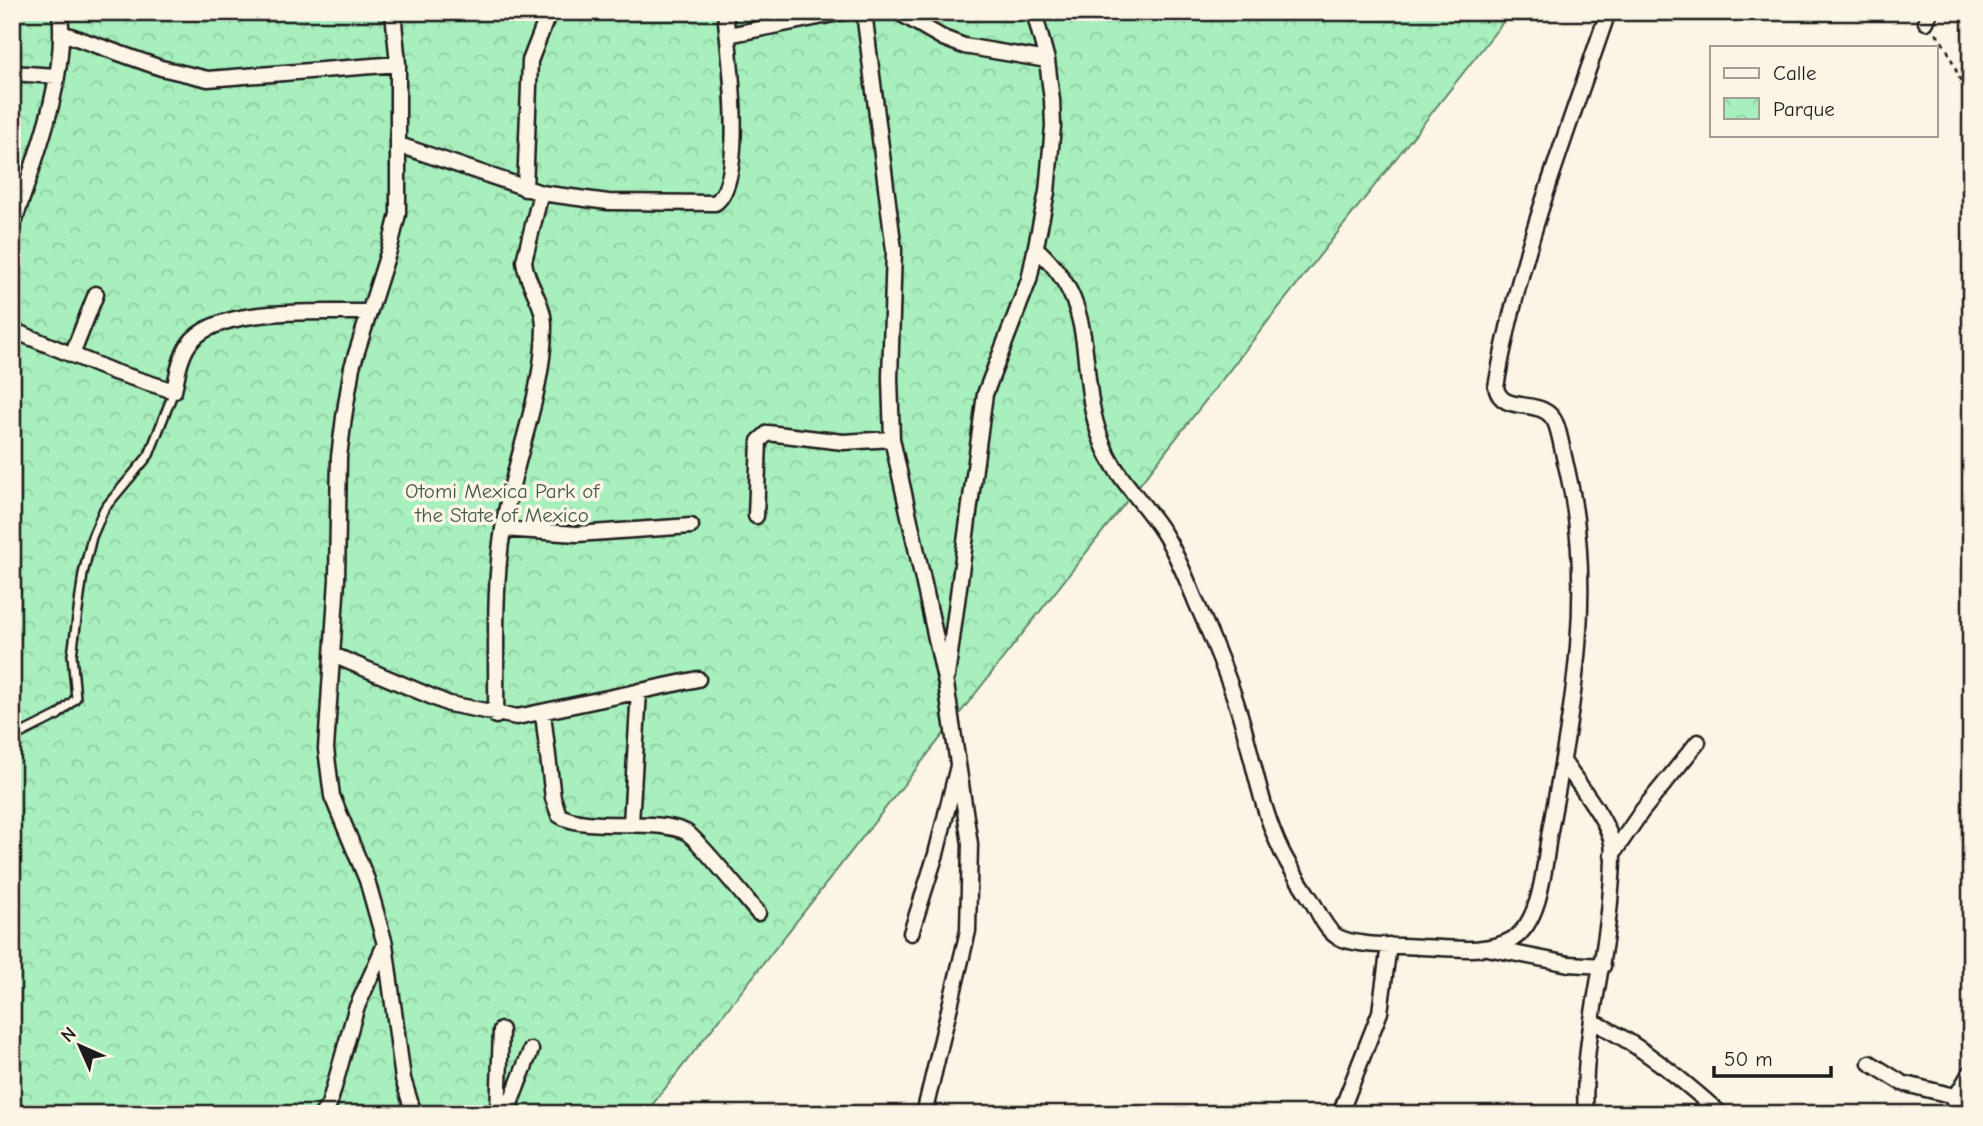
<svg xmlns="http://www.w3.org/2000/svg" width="1983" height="1126" font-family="'Comic Neue',sans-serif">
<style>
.park{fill:url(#park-crowns);stroke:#62866c;stroke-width:2}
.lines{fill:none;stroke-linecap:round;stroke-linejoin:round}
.service-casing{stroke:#1c1c1c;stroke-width:12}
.minor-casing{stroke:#1c1c1c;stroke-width:19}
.tertiary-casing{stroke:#1c1c1c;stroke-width:23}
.path{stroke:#1c1c1c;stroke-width:2.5;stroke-dasharray:5 5;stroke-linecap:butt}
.service{stroke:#fcf5e5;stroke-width:7}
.minor{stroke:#fcf5e5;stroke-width:14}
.tertiary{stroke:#fcf5e5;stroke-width:18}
.labels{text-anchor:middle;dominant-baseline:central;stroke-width:7;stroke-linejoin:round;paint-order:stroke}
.park-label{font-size:21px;fill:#465b4c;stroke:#fcf5e5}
</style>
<defs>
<pattern id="park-crowns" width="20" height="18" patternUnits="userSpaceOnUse" patternTransform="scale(1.75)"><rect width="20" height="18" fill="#a7efbc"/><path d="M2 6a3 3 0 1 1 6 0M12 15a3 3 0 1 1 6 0" fill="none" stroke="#8fcca1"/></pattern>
</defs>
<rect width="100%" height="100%" fill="#fcf5e5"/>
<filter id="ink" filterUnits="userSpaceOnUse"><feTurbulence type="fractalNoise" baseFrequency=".0143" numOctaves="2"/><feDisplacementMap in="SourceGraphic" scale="14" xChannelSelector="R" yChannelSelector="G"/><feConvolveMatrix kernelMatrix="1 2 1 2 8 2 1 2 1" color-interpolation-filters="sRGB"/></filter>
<g filter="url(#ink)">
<!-- park -->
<path class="park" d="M 12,12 L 1511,12 L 645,1114 L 12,1114 Z"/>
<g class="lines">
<!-- service casing -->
<g class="service-casing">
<path id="service" d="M 12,738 L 58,715 L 76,698 L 72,655 L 83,574 L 92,537 L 104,509 L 149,455 L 174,391"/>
</g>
<!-- minor casing -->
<g class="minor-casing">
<path id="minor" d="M 393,12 L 398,64 L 398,214 L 390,247 L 352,367 L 344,417 L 339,457 L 337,579 L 326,749 L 332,796 L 367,880 L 385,944 L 403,1079 L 414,1114
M 864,12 L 894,250 L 890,378 L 892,439 L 946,684 L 970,844 L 968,931 L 924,1114
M 898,12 L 943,38 L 964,46 L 1047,60
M 1926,22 L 1930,12
M 62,33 L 161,68 L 208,79 L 398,64
M 728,35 L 844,12
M 12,73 L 56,76
M 399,145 L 541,193 L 608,202 L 715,203 C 747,182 729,50 725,12
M 525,189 L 530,61 L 549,12
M 12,228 C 33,164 68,79 60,12
M 1037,249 C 1103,309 1074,370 1102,442 C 1115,477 1143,501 1163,532 C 1177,554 1186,578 1196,602 C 1210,633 1223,664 1234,696 C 1252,747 1258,803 1282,852 C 1290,868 1300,883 1310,898 C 1318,910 1324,928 1336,936 C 1354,947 1400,945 1421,947 C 1449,948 1488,954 1513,939 C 1543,919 1544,862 1550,831 C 1572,711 1596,590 1567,469 C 1563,455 1561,438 1556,424 C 1544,394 1502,417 1496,387 C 1519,254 1565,139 1608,12
M 12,330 L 114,372 L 174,391 C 177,376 180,357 189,344 C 216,305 324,313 368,312
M 72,355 L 96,294
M 756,516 L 759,441 L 768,433 L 843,442 L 892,439
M 503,529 L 577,534 L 691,526
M 333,655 L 449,704 L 517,717 L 698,679
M 947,676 L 985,394 L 1029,280 L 1047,192 L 1053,126 L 1052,100 L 1047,60 L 1034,12
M 543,714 L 553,798 L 559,815 C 583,832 655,817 686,832 C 697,838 746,899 758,913
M 496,716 C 497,654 493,590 503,529 C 513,461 544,395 544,326 C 544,301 526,284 524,261 L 541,193
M 1563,761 C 1577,783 1607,818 1612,843 C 1615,862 1611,883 1610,902 C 1604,972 1581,1043 1586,1114
M 631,823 L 639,691
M 1612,855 L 1642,811 L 1698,742
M 911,933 L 936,854 L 958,766
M 1487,948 L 1569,964 L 1603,966
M 1592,1021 C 1641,1045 1680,1078 1721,1114
M 1870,1063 L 1902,1083 L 1958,1097
M 322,1114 L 329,1105 L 356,1009 L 385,944
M 498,1114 L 501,1030
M 506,1114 L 531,1050
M 1340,1114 L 1380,1012 L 1389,945"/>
</g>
<!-- tertiary casing -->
<g class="tertiary-casing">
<path id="tertiary" d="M 1955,1114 L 1958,1097 L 1971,1075"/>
</g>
<!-- path -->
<path class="path" d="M 1904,12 L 1914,17
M 1936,33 L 1947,49 L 1971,105"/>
<!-- service -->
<use href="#service" class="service"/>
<!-- minor -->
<use href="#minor" class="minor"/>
<!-- tertiary -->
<use href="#tertiary" class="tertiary"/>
</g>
</g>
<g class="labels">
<!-- park labels -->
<g class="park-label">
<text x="502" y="491">Otomi Mexica Park of<tspan x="502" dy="24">the State of Mexico</tspan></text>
</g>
</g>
<!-- margin -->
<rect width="1983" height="1126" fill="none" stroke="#fcf5e5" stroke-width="42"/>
<rect x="21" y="21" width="1941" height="1084" fill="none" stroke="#1c1c1c" stroke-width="2.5" filter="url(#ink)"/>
<!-- legend -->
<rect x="1710" y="46" width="228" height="91" fill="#fcf5e5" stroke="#a29e95" stroke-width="2"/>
<rect x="1724" y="68" width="35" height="10" fill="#fcf5e5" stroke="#a29e95" stroke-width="2"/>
<text x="1773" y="80" font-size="21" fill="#1c1c1c">Calle</text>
<rect x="1724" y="98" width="35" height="21" fill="url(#park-crowns)" stroke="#a29e95" stroke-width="2"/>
<text x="1773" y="116" font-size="21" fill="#1c1c1c">Parque</text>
<!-- north arrow -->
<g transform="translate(80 1046) rotate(315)" stroke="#fcf5e5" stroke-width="5" paint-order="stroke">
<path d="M0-5L12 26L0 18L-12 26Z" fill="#1c1c1c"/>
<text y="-10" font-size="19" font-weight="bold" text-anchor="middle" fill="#1c1c1c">N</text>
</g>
<!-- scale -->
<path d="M1714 1066v10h117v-10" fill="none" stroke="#1c1c1c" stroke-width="3.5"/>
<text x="1724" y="1066" font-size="21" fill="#1c1c1c" stroke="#fcf5e5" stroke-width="5" paint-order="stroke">50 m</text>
</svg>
